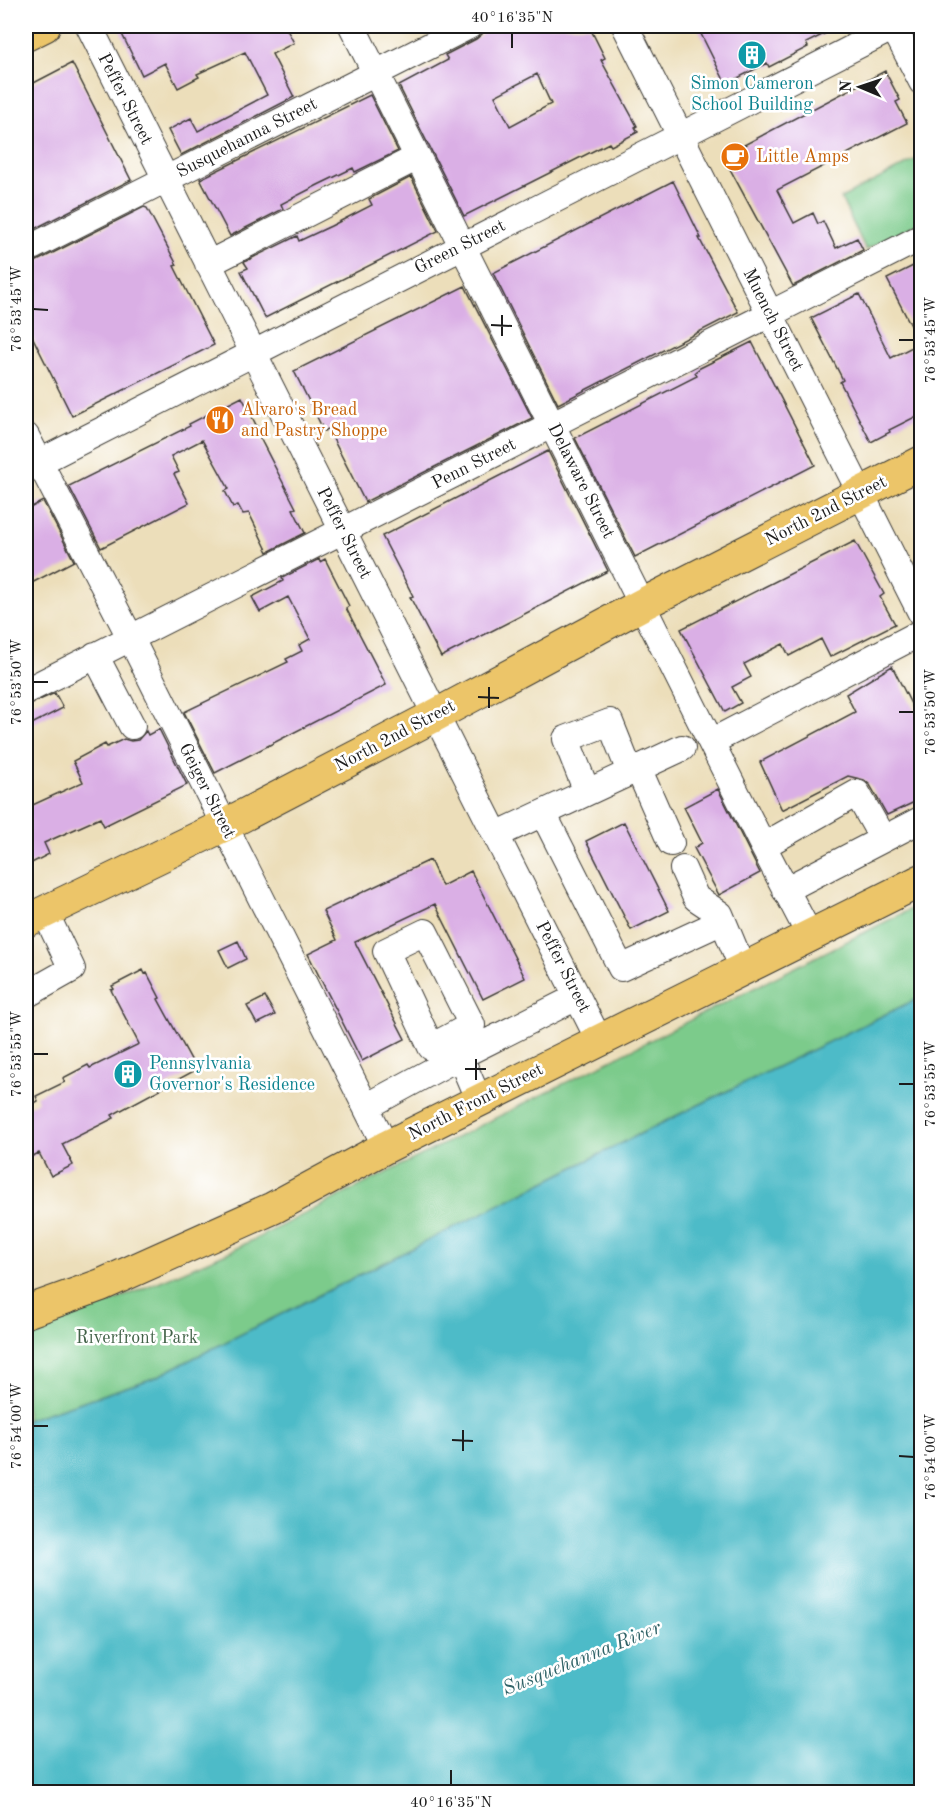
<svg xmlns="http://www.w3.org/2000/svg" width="947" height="1818" font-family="'Old Standard TT',serif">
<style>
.green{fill:#7bcb8b;stroke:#4c7454;stroke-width:1.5}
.water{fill:#4ebbc8;stroke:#356c72;stroke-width:1.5}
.building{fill:#daafe5;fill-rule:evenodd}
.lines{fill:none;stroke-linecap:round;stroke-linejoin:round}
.minor-casing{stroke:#3b3934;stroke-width:28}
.major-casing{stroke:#3b3934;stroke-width:34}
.minor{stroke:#fff;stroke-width:26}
.major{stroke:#ecc569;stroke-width:32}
.ticks{fill:none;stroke:#1c1c1c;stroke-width:2}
.labels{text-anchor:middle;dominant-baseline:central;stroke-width:5;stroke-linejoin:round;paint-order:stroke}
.culture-label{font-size:18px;fill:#0d838f;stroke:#fff}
.street-label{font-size:18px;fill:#1c1c1c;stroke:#fff}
.food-label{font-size:18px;fill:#c56008;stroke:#fff;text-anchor:start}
.park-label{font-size:18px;fill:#426248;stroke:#fff}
.water-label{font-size:20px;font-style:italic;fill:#326469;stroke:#fff}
.neatline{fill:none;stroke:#1c1c1c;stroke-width:2}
.ticks-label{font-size:15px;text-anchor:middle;fill:#1c1c1c}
</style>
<rect width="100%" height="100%" fill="#fff"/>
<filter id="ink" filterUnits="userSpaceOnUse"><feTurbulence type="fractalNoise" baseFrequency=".0167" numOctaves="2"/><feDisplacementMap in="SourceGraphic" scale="12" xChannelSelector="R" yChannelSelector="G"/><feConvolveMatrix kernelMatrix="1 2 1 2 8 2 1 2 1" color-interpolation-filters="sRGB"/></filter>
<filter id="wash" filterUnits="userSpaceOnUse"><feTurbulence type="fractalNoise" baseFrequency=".008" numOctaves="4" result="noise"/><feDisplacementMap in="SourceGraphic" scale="24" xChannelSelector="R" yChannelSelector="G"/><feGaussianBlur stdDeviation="1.35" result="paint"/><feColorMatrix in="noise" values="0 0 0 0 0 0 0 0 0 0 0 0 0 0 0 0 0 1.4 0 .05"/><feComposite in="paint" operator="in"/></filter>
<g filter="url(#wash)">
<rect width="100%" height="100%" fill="#ecdeba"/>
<!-- green -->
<path class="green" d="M 921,157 L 921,222 L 866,250 L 841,198 Z
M 921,904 L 921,997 L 670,1119 L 154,1378 L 26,1420 L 26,1333 L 104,1305 L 229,1252 Z"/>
<!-- water -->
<path class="water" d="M 921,997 L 921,1792 L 26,1792 L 26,1420 L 154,1378 L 670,1119 Z"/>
<g id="blocks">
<!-- building -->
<path class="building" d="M 118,26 L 285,26 L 294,43 L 272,54 L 294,97 L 181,155 L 168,130 L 191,118 L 198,131 L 267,95 L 245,52 L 197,74 L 199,77 L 178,88 L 165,63 L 142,75 Z
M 484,26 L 589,26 L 605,58 L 601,60 L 637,126 L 635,127 L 638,132 L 611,146 L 609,143 L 464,216 L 399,86 L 448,60 L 445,55 L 476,39 L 482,34 ZM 537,74 L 551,104 L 510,126 L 495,96 Z
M 697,26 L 840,26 L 806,43 L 808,47 L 769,67 L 767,63 L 726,84 Z
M 72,63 L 131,180 L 26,233 L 26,212 L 32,208 L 26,195 L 26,87 Z
M 885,71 L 900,100 L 896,102 L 907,123 L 777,190 L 794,223 L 813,213 L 818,224 L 823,221 L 836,248 L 857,238 L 863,250 L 793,286 L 723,156 Z
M 370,95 L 398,151 L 355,172 L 353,168 L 318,185 L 281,204 L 283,209 L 230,236 L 200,179 Z
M 411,177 L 438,231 L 265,318 L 241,271 L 248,268 L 244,262 L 297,236 L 299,241 L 331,226 L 372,205 L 369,199 Z
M 673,181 L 701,238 L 699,238 L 738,312 L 558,404 L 493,273 Z
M 144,207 L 147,208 L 177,265 L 174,266 L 214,345 L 72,416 L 26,324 L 26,265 L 33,263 Z
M 921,262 L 921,414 L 889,430 L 890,432 L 871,442 L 840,382 L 843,380 L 811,318 L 859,294 L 891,358 L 920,343 L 887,279 Z
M 465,286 L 532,418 L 365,502 L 328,429 L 324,431 L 294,371 Z
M 752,342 L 815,465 L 635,557 L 575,438 L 697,376 L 695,372 L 700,368 Z
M 242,397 L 259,431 L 257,432 L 296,508 L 293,509 L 305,533 L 268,552 L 249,513 L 243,514 L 238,505 L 233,507 L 225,491 L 229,489 L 202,440 L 171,456 L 179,472 L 174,474 L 189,503 L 101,548 L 69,486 L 190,426 L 189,424 Z
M 548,451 L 608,571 L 441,657 L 410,597 L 413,596 L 382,536 Z
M 43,501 L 74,561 L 26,586 L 26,510 Z
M 855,541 L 884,594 L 880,597 L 895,624 L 830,657 L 821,639 L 789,656 L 783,644 L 744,664 L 751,677 L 732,687 L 741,703 L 725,712 L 681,629 Z
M 319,559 L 320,562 L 325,559 L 349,606 L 346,608 L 386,685 L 215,773 L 184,712 L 288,662 L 286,659 L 302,651 L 299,645 L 310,639 L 288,597 L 260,612 L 252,597 L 283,581 L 282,578 Z
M 892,666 L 921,724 L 921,799 L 887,815 L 870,785 L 864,780 L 848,776 L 782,810 L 760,762 L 855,712 L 846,694 Z
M 55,693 L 63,708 L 26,727 L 26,706 Z
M 159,729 L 187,785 L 104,826 L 100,818 L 44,843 L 49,854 L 26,866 L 26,808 L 83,782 L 73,761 L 105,744 L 107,747 L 124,739 L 131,741 L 138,740 L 146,731 L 148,735 Z
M 718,789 L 760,873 L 719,895 L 694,848 L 702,843 L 684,807 Z
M 624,822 L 669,911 L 631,930 L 586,841 Z
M 430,860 L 442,886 L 471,871 L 525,978 L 483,999 L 435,904 L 355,942 L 405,1039 L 362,1061 L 308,954 L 337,940 L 323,911 Z
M 238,941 L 246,959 L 228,968 L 219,950 Z
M 143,970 L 145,974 L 147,973 L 160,998 L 158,999 L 194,1065 L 192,1066 L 194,1071 L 112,1115 L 114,1118 L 62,1144 L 73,1165 L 51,1176 L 39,1153 L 26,1159 L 26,1108 L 38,1101 L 36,1096 L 65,1082 L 63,1078 L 88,1065 L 90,1068 L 139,1044 L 111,990 L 114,989 L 112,986 Z
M 265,997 L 275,1015 L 257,1024 L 247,1006 Z"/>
</g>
</g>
<g filter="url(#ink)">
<use href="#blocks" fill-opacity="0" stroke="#3b3934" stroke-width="1.5"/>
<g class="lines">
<!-- minor casing -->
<g class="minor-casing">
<path id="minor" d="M 89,26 L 599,1040
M 352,26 L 763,846 L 810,936
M 625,26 L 922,615
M 893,26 L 922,82
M 26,250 L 469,26
M 208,264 L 418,157
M 26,436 L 130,637 L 386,1147
M 26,469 L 896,26
M 95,655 L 132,726
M 26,691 L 922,237
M 711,742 L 922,632
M 638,768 L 671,843
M 587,792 L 566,739 L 610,722 L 630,772
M 543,813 L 621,968 L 723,921
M 496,835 L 682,748
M 763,846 L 857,793 L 883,839
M 683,869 L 696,898 L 720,914 L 743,969
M 785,890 L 922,819
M 425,932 L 472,1025 L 431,1047 L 386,951 Z
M 26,995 L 72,969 L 45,912
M 453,1040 L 479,1101
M 366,1107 L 460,1056 L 577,997"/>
</g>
<!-- major casing -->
<g class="major-casing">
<path id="major" d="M 26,35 L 44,26
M 26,921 L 225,825 L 436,715 L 643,604 L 922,462
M 26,1312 L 101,1285 L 273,1208 L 386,1147 L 922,880"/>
</g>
<!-- minor -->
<use href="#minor" class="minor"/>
<!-- major -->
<use href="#major" class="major"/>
</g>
</g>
<!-- ticks -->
<path class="ticks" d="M 512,48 L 512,33M 33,309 L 48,310M 491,325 L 512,326M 502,336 L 502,315M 899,340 L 914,340M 33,682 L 48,682M 478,697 L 499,698M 489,708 L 489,687M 899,712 L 914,712M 33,1054 L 48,1054M 465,1069 L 486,1069M 476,1080 L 476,1059M 899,1084 L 914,1084M 33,1426 L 48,1426M 452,1440 L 473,1441M 463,1451 L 463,1430M 899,1456 L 914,1457M 451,1785 L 451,1770"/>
<!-- icons -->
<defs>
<g id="building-disc" transform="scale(1.5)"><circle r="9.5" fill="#0f9aa8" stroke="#fff"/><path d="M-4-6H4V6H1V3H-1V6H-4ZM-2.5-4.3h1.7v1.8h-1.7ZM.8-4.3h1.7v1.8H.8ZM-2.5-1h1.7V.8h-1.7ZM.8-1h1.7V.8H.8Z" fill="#fff"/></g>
<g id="cafe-disc" transform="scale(1.5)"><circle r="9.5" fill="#e8710a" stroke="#fff"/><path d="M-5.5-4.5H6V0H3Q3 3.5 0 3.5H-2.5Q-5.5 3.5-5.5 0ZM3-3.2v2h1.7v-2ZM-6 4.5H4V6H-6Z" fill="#fff"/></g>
<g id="restaurant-disc" transform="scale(1.5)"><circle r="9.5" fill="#e8710a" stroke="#fff"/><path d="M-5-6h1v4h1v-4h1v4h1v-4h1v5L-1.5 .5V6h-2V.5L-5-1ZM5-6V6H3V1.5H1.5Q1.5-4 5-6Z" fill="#fff"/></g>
</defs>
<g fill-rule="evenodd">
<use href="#building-disc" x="752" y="55"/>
<use href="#cafe-disc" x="735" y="157"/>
<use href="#restaurant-disc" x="220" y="420"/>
<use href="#building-disc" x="128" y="1074"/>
</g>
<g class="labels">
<!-- culture labels -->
<g class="culture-label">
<text x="752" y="84">Simon Cameron<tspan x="752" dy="21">School Building</tspan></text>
<text x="149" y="1064" text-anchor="start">Pennsylvania<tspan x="149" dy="21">Governor's Residence</tspan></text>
</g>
<!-- street labels -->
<g class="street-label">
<text transform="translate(125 99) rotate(63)">Peffer Street</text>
<text transform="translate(247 138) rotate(-27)">Susquehanna Street</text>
<text transform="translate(460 247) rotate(-27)">Green Street</text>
<text transform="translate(773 320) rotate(63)">Muench Street</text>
<text transform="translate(474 464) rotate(-27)">Penn Street</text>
<text transform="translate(581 481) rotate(63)">Delaware Street</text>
<text transform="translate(826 511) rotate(-27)">North 2nd Street</text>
<text transform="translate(344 533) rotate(63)">Peffer Street</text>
<text transform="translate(395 736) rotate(-28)">North 2nd Street</text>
<text transform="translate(207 791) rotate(63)">Geiger Street</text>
<text transform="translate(563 967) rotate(63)">Peffer Street</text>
<text transform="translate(476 1102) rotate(-27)">North Front Street</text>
</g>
<!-- food labels -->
<g class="food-label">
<text x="756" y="157">Little Amps</text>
<text x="241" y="410">Alvaro's Bread<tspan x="241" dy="21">and Pastry Shoppe</tspan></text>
</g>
<!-- park labels -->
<g class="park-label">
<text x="137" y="1338">Riverfront Park</text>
</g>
<!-- water labels -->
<g class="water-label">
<text transform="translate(582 1659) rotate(-22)">Susquehanna River</text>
</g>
</g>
<!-- margin -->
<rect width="947" height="1818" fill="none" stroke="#fff" stroke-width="66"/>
<!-- north arrow -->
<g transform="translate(860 87) rotate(272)" stroke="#ffffff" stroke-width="4.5" paint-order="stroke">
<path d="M0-4.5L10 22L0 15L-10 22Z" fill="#1c1c1c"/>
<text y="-9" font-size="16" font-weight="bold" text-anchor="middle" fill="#1c1c1c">N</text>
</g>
<rect x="33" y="33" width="881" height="1752" class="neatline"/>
<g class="ticks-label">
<text x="512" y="22">40°16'35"N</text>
<text transform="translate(16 309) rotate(-90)" y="5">76°53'45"W</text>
<text transform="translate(930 340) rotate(-90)" y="5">76°53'45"W</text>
<text transform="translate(16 682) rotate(-90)" y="5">76°53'50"W</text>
<text transform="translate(930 712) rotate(-90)" y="5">76°53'50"W</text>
<text transform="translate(16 1054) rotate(-90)" y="5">76°53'55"W</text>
<text transform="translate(930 1084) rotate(-90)" y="5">76°53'55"W</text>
<text transform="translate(16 1426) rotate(-90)" y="5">76°54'00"W</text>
<text transform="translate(930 1457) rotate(-90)" y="5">76°54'00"W</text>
<text x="451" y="1807">40°16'35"N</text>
</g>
</svg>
